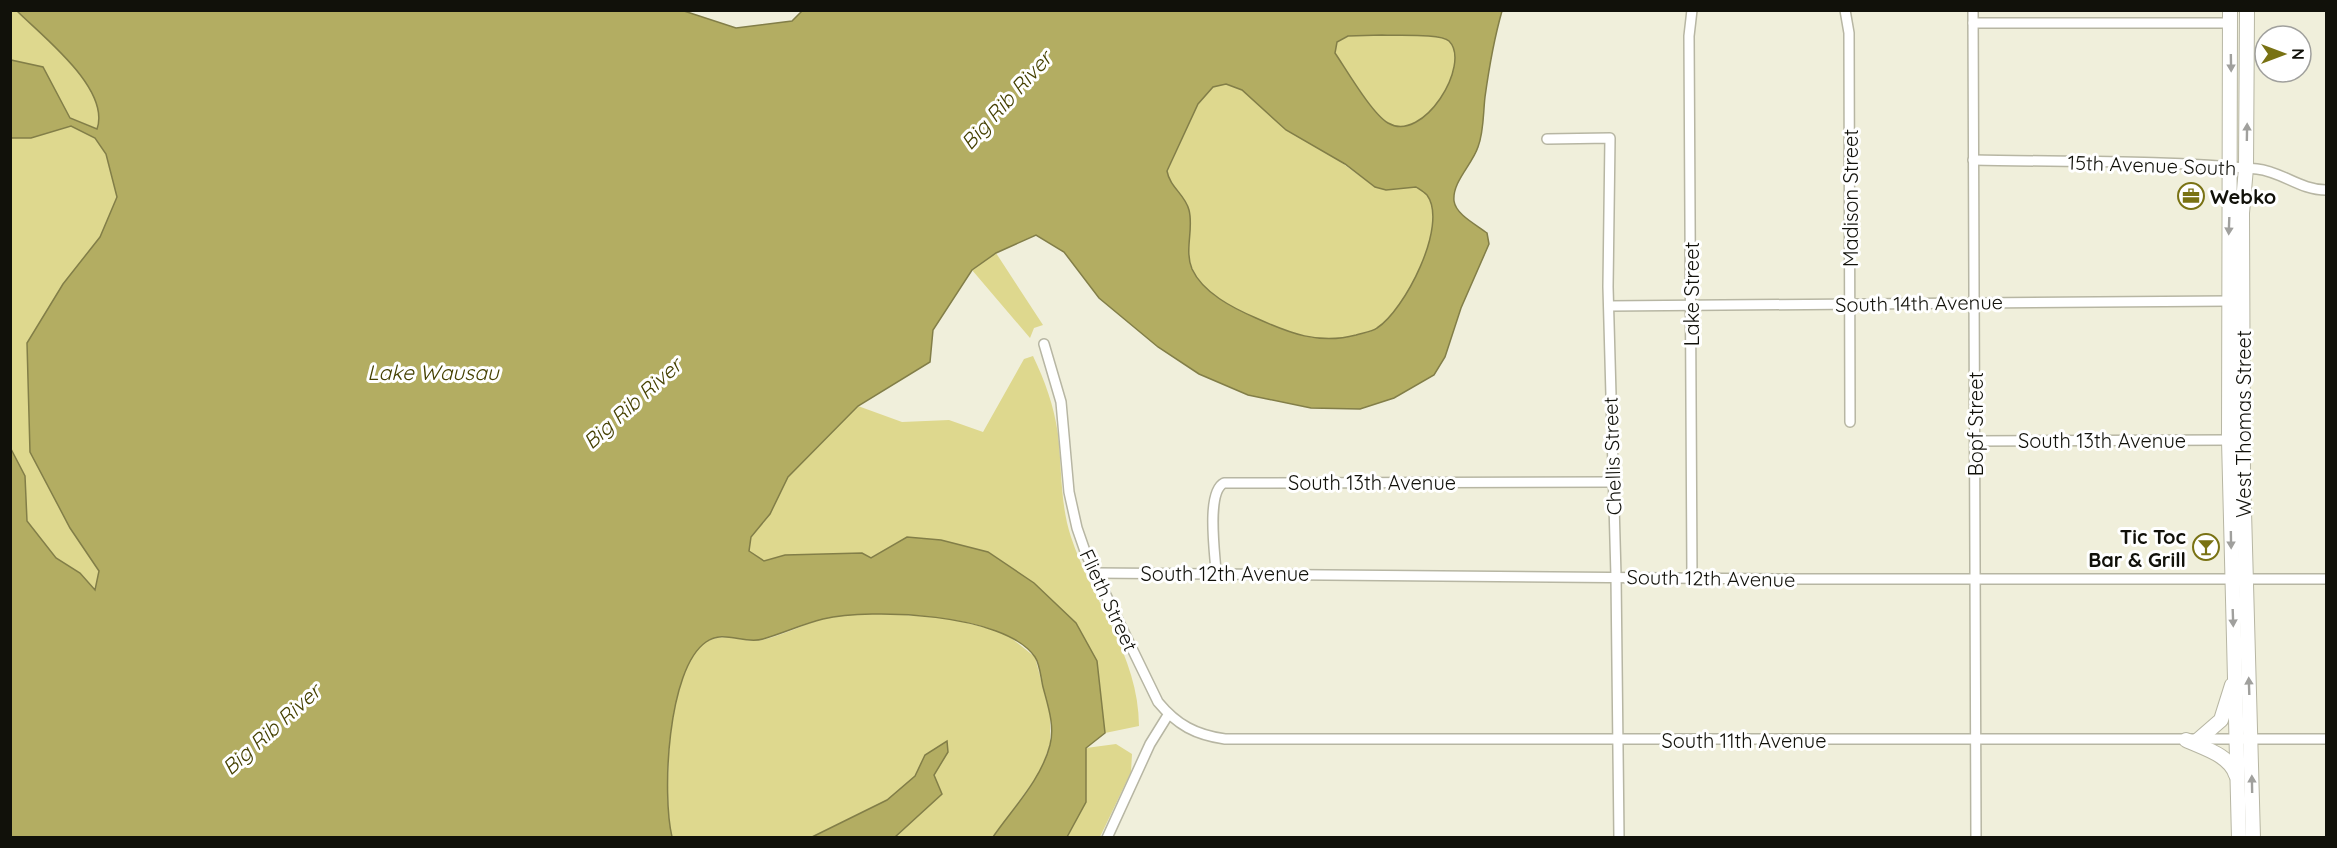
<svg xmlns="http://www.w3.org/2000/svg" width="2337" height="848" viewBox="0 0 2337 848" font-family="Quicksand,sans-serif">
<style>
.green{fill:#ded88e}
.water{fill:#b3ad62;stroke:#827e48;stroke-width:1.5;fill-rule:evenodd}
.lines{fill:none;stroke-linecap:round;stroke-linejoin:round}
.minor-casing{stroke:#b7b6a3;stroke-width:12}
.secondary-casing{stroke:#b7b6a3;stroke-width:16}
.minor{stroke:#fff;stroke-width:9}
.secondary{stroke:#fff;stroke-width:14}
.oneway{fill:#a0a09d}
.labels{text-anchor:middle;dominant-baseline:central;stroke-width:6;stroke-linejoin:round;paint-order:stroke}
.street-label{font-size:20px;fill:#11110a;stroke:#fff}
.poi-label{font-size:20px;font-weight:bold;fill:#11110a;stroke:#fff;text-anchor:start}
.water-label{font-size:21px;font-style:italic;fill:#454001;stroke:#fff}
</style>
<rect width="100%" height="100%" fill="#f0efdb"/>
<!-- green -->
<g class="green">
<path d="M 10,11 L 17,11 C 44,38 108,84 98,129 L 70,118 L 43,67 L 11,60 Z"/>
<path d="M 1382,35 C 1396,36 1441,33 1449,41 C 1472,64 1423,144 1388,123 C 1372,113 1346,69 1335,53 L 1337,42 L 1348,36 Z"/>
<path d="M 1226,84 L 1242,90 L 1375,187 L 1386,190 L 1416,187 C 1419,189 1424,192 1427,195 C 1449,225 1404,311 1377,328 C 1372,332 1362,333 1356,335 C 1319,345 1289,333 1256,318 C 1233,308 1203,293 1192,269 C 1184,250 1194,229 1189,210 C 1185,194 1170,188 1167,172 L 1198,104 L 1213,87 Z"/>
<polygon points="71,126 95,138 106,154 117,197 100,237 63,284 27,343 30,397 70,528 99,571 96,591 80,573 56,558 27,521 25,476 11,449 11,138 31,138"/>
<polygon points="996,253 1043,325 1034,328 1030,338 972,270"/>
<path d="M 1033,356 C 1045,381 1054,406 1058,434 C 1062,468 1060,504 1071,537 C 1091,599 1139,655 1139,726 L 1105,733 L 1097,661 L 1034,583 L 988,552 L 907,537 L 871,558 L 862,553 L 785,555 L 764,562 L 749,551 L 751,537 L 770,514 L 788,477 L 858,406 L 902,422 L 949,420 L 983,432 L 1024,359 Z"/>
<path d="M 864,613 L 945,617 L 1005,633 L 1035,657 L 1050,714 L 1050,744 L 1040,772 L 993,837 L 895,837 L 942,794 L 934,775 L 948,752 L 925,755 L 915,776 L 887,800 L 812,837 L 672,838 C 663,799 667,660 708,641 C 729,631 743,644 762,640 C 783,635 802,625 823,619 C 836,616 850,615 864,613 Z"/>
<polygon points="1116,744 1132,754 1131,772 1100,837 1067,838 1086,802 1086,748"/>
</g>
<!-- water -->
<g class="water">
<path d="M 681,10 L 736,28 L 792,21 L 803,10 L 1502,11 C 1494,39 1489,68 1485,97 C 1483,114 1484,131 1478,147 C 1472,165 1452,182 1454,201 C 1456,215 1477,225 1487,233 L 1489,244 L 1461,308 L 1445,357 L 1434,375 L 1394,398 L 1360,409 L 1311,408 L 1248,395 L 1199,374 L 1158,347 L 1099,298 L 1064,252 L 1036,235 L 996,253 L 972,270 L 933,330 L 930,362 L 858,406 L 788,477 L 770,514 L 751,537 L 749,551 L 764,561 L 785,555 L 862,553 L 871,558 L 907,537 L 941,540 L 988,552 L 1034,583 L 1076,623 L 1097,661 L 1105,733 L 1086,748 L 1086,802 L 1067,837 L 993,837 C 1013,808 1041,780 1050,745 C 1055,726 1048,706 1043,687 C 1041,679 1040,664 1035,657 C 1005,613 871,608 823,619 C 803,624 783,633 763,639 C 744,645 724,629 706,642 C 667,669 662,795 672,837 L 11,837 L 11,449 L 25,476 L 27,521 L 56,558 L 80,573 L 95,590 L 99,571 L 70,528 L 30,452 L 27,343 L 63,284 L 100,237 L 117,197 L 106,154 L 95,138 L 71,126 L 31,138 L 11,138 L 11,60 L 43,67 L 70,118 L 97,129 C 111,89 42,36 17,11 ZM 1382,35 C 1396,36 1441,33 1449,41 C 1472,64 1423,144 1388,123 C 1372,114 1346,69 1335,53 L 1337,42 L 1348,36 ZM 1226,84 L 1242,90 L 1286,130 L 1345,164 L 1375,187 L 1386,190 L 1416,187 C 1419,189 1424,192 1427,195 C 1449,225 1404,311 1377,328 C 1372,332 1362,333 1356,335 C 1319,345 1289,333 1256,318 C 1233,308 1203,293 1192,269 C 1184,250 1194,229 1189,210 C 1185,194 1170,188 1167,171 L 1198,104 L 1213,87 Z"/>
<polygon points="947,741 948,752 934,775 942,794 895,837 812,837 887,800 915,776 925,755"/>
</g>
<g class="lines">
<defs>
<g id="minor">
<polyline points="1845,10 1849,33 1850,422"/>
<polyline points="1973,10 1976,838"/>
<polyline points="1973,23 2230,23"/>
<polyline points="1547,139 1610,138 1608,287 1616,576 1619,838"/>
<path d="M 1973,160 C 2068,162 2163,160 2257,169 C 2283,172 2300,190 2326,190"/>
<polyline points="1609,306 2229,301"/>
<path d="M 1044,344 L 1061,402 L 1069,492 L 1077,528 L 1086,554 L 1158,702 C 1177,725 1196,735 1225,739 L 2326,739"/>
<polyline points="1975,441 2229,440"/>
<path d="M 1216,572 C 1215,553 1206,492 1224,483 L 1612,482"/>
<polyline points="1095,573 1786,579 2326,579"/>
<polyline points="1692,578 1689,36 1692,10"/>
<polyline points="1107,838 1150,744 1168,715"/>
</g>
<g id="secondary">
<polyline points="2230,10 2229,440 2239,838"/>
<polyline points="2247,10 2246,168 2242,213 2243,475 2253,838"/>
<path d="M 2186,740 C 2203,748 2230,755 2236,775"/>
<polyline points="2198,740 2221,720 2232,685"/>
</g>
</defs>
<!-- minor casing -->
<use href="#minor" class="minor-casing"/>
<!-- secondary casing -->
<use href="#secondary" class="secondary-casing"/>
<!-- minor -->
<use href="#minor" class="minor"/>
<!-- secondary -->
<use href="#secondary" class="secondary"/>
</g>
<!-- one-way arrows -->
<defs><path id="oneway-solid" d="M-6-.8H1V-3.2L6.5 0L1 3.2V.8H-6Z" transform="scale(1.5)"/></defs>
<g class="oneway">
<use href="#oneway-solid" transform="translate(2231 63) rotate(89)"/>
<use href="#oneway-solid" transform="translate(2247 132) rotate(-89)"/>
<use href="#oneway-solid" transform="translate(2229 226) rotate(92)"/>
<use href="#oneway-solid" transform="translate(2231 540) rotate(89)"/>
<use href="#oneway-solid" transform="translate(2233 618) rotate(88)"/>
<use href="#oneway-solid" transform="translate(2249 686) rotate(-92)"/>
<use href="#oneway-solid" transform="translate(2252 784) rotate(-91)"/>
</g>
<!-- icons -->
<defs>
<symbol id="office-ring" viewBox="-11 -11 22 22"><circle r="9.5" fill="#fff" stroke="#797213" stroke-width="1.5"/><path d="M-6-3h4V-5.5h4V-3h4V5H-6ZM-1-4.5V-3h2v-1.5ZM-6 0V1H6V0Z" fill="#797213"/></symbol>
<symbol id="bar-ring" viewBox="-11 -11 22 22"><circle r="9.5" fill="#fff" stroke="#797213" stroke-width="1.5"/><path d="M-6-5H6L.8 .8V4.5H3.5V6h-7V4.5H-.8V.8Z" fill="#797213"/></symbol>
</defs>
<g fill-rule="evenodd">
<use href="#office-ring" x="2176" y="181" width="30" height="30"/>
<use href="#bar-ring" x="2191" y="532" width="30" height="30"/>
</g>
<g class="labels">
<!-- street labels -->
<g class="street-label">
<text transform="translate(2152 165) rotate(2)">15th Avenue South</text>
<text transform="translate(1850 198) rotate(-90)">Madison Street</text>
<text transform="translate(1691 294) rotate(-90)">Lake Street</text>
<text transform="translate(1919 303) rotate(-1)">South 14th Avenue</text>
<text transform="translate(1975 424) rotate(-90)">Bopf Street</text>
<text transform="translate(2243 424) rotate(-90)">West Thomas Street</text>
<text x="2102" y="440">South 13th Avenue</text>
<text transform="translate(1612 456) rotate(-92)">Chellis Street</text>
<text x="1372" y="482">South 13th Avenue</text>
<text x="1225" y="573">South 12th Avenue</text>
<text transform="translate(1711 578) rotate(1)">South 12th Avenue</text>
<text transform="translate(1109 600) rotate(65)">Flieth Street</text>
<text x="1744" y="740">South 11th Avenue</text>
</g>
<!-- poi labels -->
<g class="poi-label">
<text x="2210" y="196">Webko</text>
<text x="2186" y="536" text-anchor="end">Tic Toc<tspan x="2186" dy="23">Bar &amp; Grill</tspan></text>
</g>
<!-- water labels -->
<g class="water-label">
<text transform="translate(1006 100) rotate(-48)">Big Rib River</text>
<text x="433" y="372">Lake Wausau</text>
<text transform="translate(632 403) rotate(-42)">Big Rib River</text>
<text transform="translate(271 729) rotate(-42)">Big Rib River</text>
</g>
</g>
<!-- border -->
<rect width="2337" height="848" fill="none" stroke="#11110a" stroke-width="24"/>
<!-- north arrow -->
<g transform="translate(2283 54) rotate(90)"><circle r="28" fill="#ffffff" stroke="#a0a09d" stroke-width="1.5"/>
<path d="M0-4.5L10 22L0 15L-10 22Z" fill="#797213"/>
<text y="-9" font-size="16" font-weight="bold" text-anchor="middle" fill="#11110a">N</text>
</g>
</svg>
